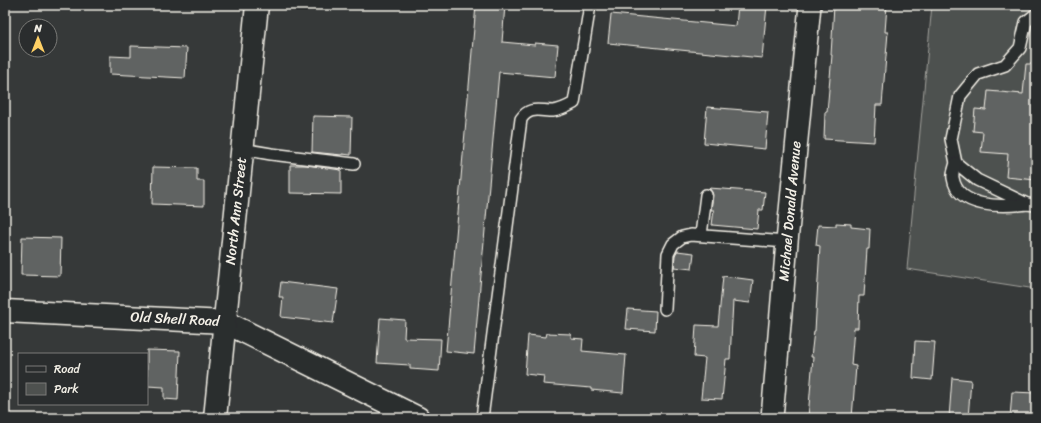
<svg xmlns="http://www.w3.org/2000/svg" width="1041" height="423" viewBox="0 0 1041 423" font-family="Sriracha,sans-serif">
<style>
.green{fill:#4e514f;stroke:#a1a19c}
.building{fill:#616362;stroke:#f4f1e8}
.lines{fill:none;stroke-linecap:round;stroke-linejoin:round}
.lane-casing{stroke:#f4f1e8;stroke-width:14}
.street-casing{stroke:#f4f1e8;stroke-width:24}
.secondary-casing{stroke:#f4f1e8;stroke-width:25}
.lane{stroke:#2a2d2e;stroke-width:11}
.street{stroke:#2a2d2e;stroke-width:21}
.secondary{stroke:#2a2d2e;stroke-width:22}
.labels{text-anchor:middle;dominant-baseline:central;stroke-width:4;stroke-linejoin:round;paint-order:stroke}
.street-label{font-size:14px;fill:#f4f1e8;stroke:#2a2d2e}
</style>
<rect width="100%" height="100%" fill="#363939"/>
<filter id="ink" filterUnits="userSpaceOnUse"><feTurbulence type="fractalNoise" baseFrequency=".025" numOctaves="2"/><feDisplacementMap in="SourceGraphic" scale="8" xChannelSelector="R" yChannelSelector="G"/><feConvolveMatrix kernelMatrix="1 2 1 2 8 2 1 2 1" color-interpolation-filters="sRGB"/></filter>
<g filter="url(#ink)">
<!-- green -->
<polygon class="green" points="932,5 1036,5 1036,289 907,269"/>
<!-- building -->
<g class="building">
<polygon points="476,5 505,5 502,42 535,45 535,43 558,45 555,77 499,72 474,354 446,351"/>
<polygon points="738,5 767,5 762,58 608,43 611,14 736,26"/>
<polygon points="834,5 887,5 885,32 888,32 882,105 876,105 874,142 824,139 825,112 827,112 832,55 831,55"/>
<polygon points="131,46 187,48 185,78 110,74 110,56 131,57"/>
<polygon points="1026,64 1036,64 1036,180 1006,177 1008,154 981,152 983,132 973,131 975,109 986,110 988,91 1023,94"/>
<polygon points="707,107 768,112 765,149 704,143"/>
<polygon points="313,116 352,117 351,155 342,154 342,155 312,152"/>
<polygon points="290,165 306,165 341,170 341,194 290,193"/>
<polygon points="153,167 197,168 197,181 204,181 204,206 152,204"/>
<polygon points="709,188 765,192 763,210 759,210 757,229 712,225 714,210 711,210 713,195 712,192"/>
<polygon points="836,223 851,224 851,227 870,229 869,249 867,249 864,296 859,296 858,328 854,328 851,365 856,366 852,418 808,418 813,357 811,357 814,331 815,331 820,246 816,245 818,225 836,226"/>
<polygon points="22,237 61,238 60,276 21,275"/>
<polygon points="677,251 694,253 692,269 674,267 675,255"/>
<polygon points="723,276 753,280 750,303 733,301 730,359 726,359 722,399 701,398 705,358 694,357 696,325 718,326"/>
<polygon points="281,282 338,289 333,323 281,317 283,297 279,297"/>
<polygon points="628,309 656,311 655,331 626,329"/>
<polygon points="380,318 405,320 404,338 441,339 439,371 410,369 410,365 377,363"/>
<polygon points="547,333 571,334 571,338 583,339 582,351 626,355 623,393 591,390 591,388 543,384 544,376 525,374 528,335 546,337"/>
<polygon points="915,341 935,342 932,380 913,378"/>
<polygon points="147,350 180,351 178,400 164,399 164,387 147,386"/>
<polygon points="952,378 971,380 968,418 949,418"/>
<polygon points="1012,392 1036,393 1036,418 1010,418"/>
</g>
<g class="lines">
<defs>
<g id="lane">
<polyline points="1036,14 1026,22 1020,48 1005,65 978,74 960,96 951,139 956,163 977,180 1027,204 1036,205"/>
<polyline points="242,149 271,154 354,164"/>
<path d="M 956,163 C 955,167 952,173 953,178 C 958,209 1003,207 1027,204"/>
<polyline points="701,235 706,195"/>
<polyline points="665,309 668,254 673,244 682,237 691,235 787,242"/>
<path d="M 482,418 L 521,119 C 530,106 539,111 553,111 C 561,110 567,107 574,103 L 590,5"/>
</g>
<polyline id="street" points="772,418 787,242 810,5"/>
<g id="secondary">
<polyline points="5,311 225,322 418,418"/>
<polyline points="215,418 257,5"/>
</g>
</defs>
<!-- lane casing -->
<use href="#lane" class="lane-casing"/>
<!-- street casing -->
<use href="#street" class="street-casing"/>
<!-- secondary casing -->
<use href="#secondary" class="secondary-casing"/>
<!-- lane -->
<use href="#lane" class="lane"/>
<!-- street -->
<use href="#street" class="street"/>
<!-- secondary -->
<use href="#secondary" class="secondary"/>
</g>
</g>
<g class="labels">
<!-- street labels -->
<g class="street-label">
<text transform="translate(236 211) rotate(-84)">North Ann Street</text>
<text transform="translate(790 211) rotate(-85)">Michael Donald Avenue</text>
<text transform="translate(175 319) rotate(3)">Old Shell Road</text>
</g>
</g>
<!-- margin -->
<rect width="1041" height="423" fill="none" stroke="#2a2d2e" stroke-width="20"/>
<rect x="10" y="10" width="1021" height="403" fill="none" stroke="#f4f1e8" stroke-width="1.5" filter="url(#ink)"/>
<!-- legend -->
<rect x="18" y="353" width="130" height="52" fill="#2a2d2e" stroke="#7b7b78"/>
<rect x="26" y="366" width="20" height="6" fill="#2a2d2e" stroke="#7b7b78"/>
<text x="54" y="373" font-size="12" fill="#f4f1e8">Road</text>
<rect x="26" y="383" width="20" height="12" fill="#4e514f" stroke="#7b7b78"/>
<text x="54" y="393" font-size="12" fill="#f4f1e8">Park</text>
<!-- north arrow -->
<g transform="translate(38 38)"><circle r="19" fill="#2a2d2e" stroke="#7b7b78"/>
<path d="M0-3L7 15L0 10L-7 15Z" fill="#ffd166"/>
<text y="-6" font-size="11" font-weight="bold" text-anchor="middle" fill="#f4f1e8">N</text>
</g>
</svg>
